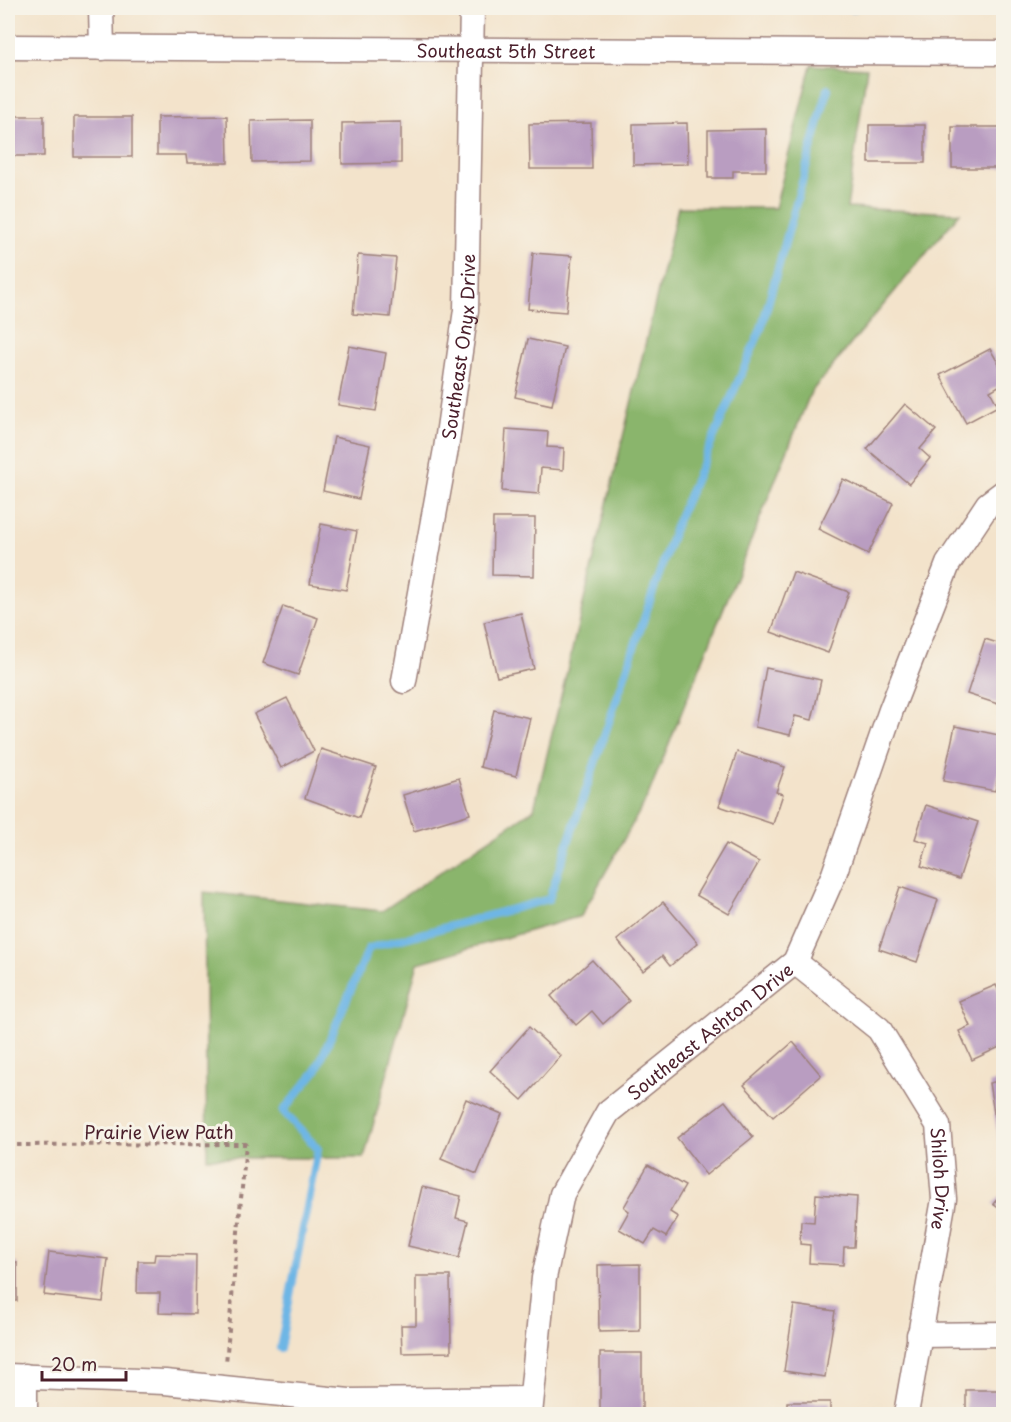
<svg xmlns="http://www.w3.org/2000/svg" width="1011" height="1422" viewBox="0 0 1011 1422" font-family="'Playpen Sans',sans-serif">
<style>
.forest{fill:#8ab56c;stroke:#6a6a4c;stroke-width:1.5}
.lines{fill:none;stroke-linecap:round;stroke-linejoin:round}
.stream{stroke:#6eb6e5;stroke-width:8}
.building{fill:#b99dc1}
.minor-casing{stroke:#9e817b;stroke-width:27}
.path{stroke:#9e817b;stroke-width:4;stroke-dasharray:4.5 4.5;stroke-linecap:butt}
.minor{stroke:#fff;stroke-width:24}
.labels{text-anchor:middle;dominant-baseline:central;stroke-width:6;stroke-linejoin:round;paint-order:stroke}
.street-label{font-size:18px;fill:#4a1f2b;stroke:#f7f3e8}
</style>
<rect width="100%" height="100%" fill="#f7f3e8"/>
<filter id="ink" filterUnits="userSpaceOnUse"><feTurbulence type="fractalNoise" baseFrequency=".0167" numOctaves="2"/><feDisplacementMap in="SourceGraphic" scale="12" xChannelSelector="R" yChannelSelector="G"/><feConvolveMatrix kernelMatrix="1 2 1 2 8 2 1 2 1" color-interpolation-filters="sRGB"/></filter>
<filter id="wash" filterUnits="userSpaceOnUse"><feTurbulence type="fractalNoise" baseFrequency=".008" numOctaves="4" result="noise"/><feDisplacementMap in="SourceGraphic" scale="24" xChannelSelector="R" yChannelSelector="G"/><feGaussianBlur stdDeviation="1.35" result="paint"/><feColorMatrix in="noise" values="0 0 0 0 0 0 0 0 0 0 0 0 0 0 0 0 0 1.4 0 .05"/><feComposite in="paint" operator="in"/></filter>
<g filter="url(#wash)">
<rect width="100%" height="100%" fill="#f3e3cb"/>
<!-- forest -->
<polygon class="forest" points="811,65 867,68 847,208 960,213 811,392 647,798 581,916 418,963 364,1158 207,1158 204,892 382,911 534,809 678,207 775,208"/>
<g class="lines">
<!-- stream -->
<g class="stream">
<polyline points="853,9 854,8"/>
<polyline points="280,1348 318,1149 283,1111 316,1071 369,948 549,899 676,524 761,329 828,89"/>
</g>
</g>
<g id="blocks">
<!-- building -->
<g class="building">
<rect x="8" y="116" width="36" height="40"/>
<polygon points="227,116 228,163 187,163 186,155 157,155 157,117"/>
<rect x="74" y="117" width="58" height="40"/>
<polygon points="310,120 310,161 252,162 251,121"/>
<polygon points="401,122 401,163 342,164 342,123"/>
<polygon points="591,123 592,169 530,169 529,124"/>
<polygon points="687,123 688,164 633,165 633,124"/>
<rect x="869" y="125" width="56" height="38"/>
<rect x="952" y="127" width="52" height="41"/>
<polygon points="766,129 766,171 733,171 733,178 708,178 708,130"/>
<polygon points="533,253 572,256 566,312 528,309"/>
<polygon points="358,255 396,258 390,317 353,314"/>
<polygon points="528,339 565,347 552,405 515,397"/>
<polygon points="349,346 386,353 376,411 338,405"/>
<polygon points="990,349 1004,373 1004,383 990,391 998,406 966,423 940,375"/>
<polygon points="905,404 936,430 920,449 930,458 909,484 867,449"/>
<polygon points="506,429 548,432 547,447 564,448 563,470 541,468 539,494 502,491"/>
<polygon points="334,437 370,445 359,499 323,491"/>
<polygon points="843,479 893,503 868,554 818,529"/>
<polygon points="493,518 535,518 534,576 492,575"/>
<polygon points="321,524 357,531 346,590 310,584"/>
<polygon points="793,572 849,592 828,653 771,632"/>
<polygon points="283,606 318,618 298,675 263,663"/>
<polygon points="521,613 534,669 497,677 484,622"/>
<polygon points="985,639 1004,645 1004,706 967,694"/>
<polygon points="766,668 821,680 812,720 795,716 790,735 755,727"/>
<polygon points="287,698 314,751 281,768 254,714"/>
<polygon points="494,710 530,718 516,776 480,767"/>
<polygon points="955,726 1004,736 1004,754 995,791 943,781"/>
<polygon points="321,749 376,767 359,818 305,798"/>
<polygon points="737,752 785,767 776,792 783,794 773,824 719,806"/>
<polygon points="459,778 470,814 414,831 403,795"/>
<polygon points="926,805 978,822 959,879 921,866 928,843 915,839"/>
<polygon points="726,844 759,862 729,914 696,895"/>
<polygon points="900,887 938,900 917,962 879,949"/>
<polygon points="663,902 698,943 670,966 662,956 643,971 617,940"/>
<polygon points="592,960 629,1001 603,1024 592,1011 576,1025 551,996"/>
<polygon points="996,985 1004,1003 1004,1045 972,1060 959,1031 970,1026 959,1001"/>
<polygon points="529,1027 561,1056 522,1100 490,1071"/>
<polygon points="793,1042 821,1075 773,1117 744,1085"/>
<polygon points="1004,1080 1004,1142 999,1143 989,1083"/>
<polygon points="466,1099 502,1114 477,1174 441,1159"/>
<polygon points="725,1101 753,1137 706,1175 677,1138"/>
<polygon points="648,1165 685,1186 670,1212 678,1217 666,1237 654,1230 645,1244 619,1229 629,1211 624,1207"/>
<polygon points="422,1187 461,1196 456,1218 468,1221 459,1258 408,1246"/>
<polygon points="1004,1191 1004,1212 993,1204"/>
<polygon points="816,1194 857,1197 854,1247 844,1247 843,1265 809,1263 810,1245 800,1244 801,1221 814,1222"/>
<polygon points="49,1252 108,1259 103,1302 44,1295"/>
<polygon points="155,1254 196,1255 195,1314 159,1313 160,1293 137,1293 138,1261 154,1261"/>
<rect x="8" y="1262" width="9" height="39"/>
<polygon points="640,1264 640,1331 599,1332 598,1265"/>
<polygon points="416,1276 450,1276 451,1352 402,1353 401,1325 416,1325"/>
<polygon points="794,1305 835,1311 825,1377 784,1371"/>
<rect x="600" y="1353" width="42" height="61"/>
<rect x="966" y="1390" width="38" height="24"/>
<rect x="787" y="1402" width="43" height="12"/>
</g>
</g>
</g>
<g filter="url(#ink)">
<use href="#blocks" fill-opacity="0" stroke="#9e817b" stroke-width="1.5"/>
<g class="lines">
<defs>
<g id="minor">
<polyline points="101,8 102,48"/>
<path id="s1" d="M 8,47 L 1004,53"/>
<path id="s2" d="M 404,681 L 446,449 L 466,310 L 472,8"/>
<path id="s3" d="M 795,962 L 879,1029 L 938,1125 L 944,1199 L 906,1414"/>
<polyline points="919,1335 1004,1334"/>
<polyline points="8,1376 165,1382 349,1401 531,1399"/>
<polyline points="25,1376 25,1414"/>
<path id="s4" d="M 530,1414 L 544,1278 L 562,1194 L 608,1112 L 795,962 L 834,874 L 891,710 L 948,564 L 988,504 L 1004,492"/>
</g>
</defs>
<!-- minor casing -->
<use href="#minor" class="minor-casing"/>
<!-- path -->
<polyline class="path" points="8,1145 246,1144 226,1363"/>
<!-- minor -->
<use href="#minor" class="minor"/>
</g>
</g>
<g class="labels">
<!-- street labels -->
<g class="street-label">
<text stroke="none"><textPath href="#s1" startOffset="498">Southeast 5th Street</textPath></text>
<text stroke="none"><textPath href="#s2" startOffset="339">Southeast Onyx Drive</textPath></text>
<text stroke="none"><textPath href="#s4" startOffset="447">Southeast Ashton Drive</textPath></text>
<text x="159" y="1131">Prairie View Path</text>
<text stroke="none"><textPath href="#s3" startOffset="274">Shiloh Drive</textPath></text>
</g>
</g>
<!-- margin -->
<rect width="1011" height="1422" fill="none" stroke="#f7f3e8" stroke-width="30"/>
<!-- scale -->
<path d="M42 1371v9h84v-9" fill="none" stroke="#4a1f2b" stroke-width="3"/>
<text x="51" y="1371" font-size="18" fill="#4a1f2b" stroke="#f7f3e8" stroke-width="4.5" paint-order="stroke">20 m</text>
</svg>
